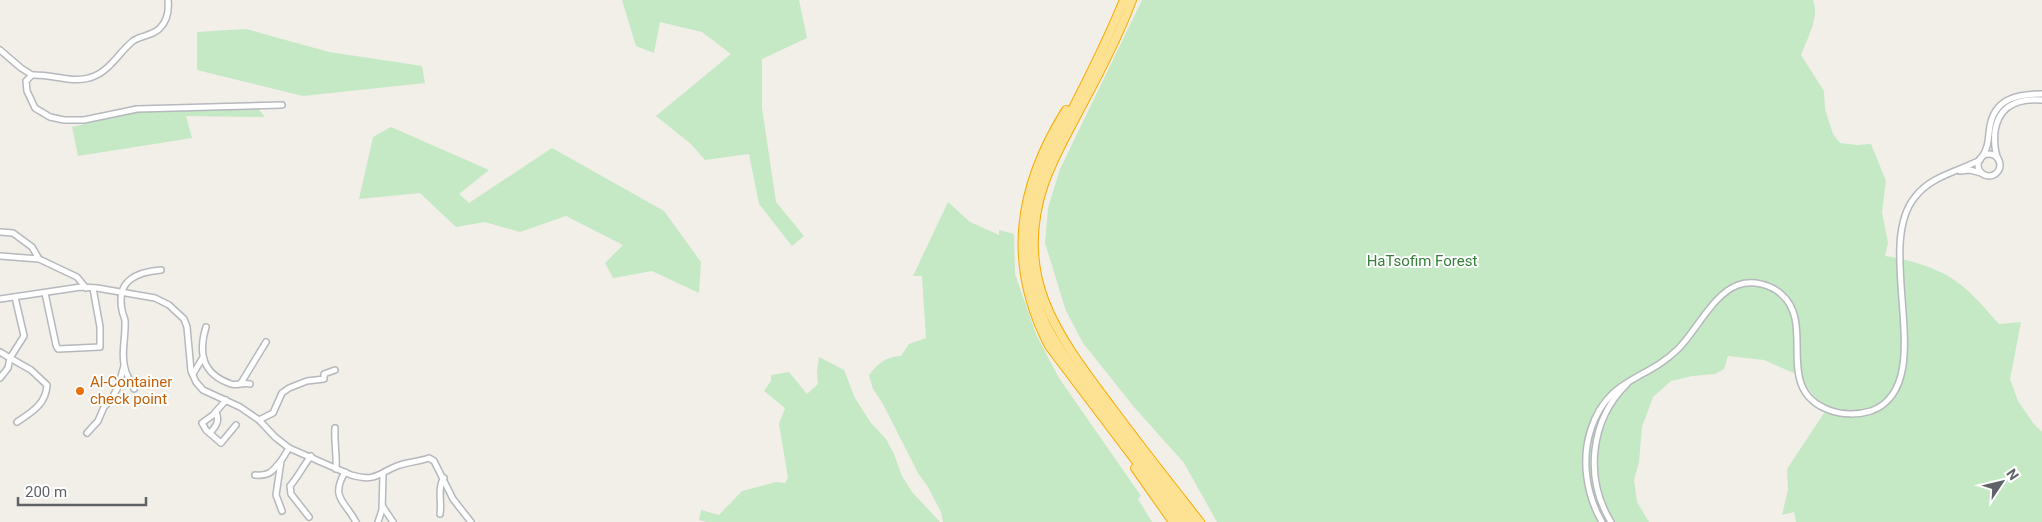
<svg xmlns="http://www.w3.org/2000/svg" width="2042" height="522" viewBox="0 0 2042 522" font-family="Roboto,sans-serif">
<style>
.green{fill:#c5e8c5}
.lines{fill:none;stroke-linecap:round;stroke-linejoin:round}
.minor-casing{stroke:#b5b8bc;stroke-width:8}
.highway-casing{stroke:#f9ab00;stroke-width:10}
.minor{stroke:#fff;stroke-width:5}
.highway{stroke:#fde293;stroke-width:8}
.food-dot{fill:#e8710a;stroke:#fff;stroke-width:2}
.labels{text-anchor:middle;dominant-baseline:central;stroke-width:4;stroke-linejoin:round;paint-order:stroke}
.park-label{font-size:15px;fill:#348238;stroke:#fff}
.food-label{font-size:15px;fill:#c56008;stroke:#fff;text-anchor:start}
</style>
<rect width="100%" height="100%" fill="#f1efe8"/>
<!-- green -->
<g class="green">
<polygon points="622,0 799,0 807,38 762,59 762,108 776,202 804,236 792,246 759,204 749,154 705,160 691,144 656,116 731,54 702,32 660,22 654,53 636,46"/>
<path d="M 1142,0 L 1813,0 C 1820,17 1807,39 1801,55 L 1824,91 L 1825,109 L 1833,134 L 1840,143 L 1857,145 L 1871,144 L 1886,181 L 1882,212 L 1888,243 L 1885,256 C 1911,260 1940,268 1961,285 C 1975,296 1987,311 1999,324 L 2021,322 L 2010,379 L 2018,401 L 2033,423 L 2042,432 L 2042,522 L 1796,522 L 1794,512 L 1782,515 L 1788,490 L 1787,469 L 1826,410 L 1796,374 L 1764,360 L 1728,356 L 1724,369 L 1715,374 L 1692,376 L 1671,381 L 1653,397 L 1642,427 L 1639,462 L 1634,480 L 1637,502 L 1649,522 L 1217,522 L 1184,463 L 1134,407 L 1083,343 L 1066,311 L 1045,243 L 1048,208 L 1060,169 Z"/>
<polygon points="246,29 329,52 422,66 425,83 303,96 197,70 197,32"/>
<polygon points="255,105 265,117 186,116 192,138 78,156 72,127 158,107"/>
<polygon points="391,127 489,170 459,194 469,203 552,148 664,211 701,262 699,293 652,271 613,278 605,263 623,245 566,216 520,232 485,222 456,227 420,193 359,199 373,137"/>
<path d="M 948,202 L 970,222 L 999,235 L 999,230 L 1014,234 L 1015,274 L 1036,334 L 1059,378 L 1141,496 L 1138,499 L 1152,522 L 943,522 L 941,512 L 928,487 L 918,473 L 883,404 L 873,389 L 869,375 C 879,363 885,357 901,356 L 909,344 L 926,338 L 922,276 L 913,276 Z"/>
<polygon points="819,357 844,370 855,398 871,423 886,439 894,454 902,476 912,492 940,522 707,522 699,520 701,510 719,515 742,491 776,482 785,483 788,478 779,424 785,408 764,391 771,381 771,375 789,372 807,394 818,384 817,372"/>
</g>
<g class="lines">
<defs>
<g id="minor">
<path d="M 168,0 C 169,10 167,21 160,28 C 153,36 141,35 133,41 C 118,53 109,73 89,78 C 71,83 51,74 32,75 L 26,81 L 27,91 L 35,108 L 50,117 L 64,120 L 84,120 L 137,109 L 282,105"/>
<polyline points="0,50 21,68 32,75"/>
<circle cx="1989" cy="165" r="11"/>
<path d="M 1982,157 C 1989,147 1988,138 1990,126 C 1995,98 2018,94 2042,94"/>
<path d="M 1998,159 C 1994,149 1994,141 1995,131 C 1999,105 2019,98 2042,100"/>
<polyline points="1960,171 1970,170 1981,173"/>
<polyline points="0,232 13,233 32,247 39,259 77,277 86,288"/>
<polyline points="0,256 39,259"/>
<polyline points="45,293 56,345 58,349 100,347 100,327 93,288"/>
<path d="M 0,299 L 81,287 L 97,288 L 155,298 L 169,305 L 184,319 L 187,327 L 191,371 L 196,382 L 203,390 L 240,407 L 259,420 L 275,437 L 289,448 L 351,475 C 376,482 377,474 397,466 C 407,462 418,462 429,458 L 434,461 L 453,499 L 471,522"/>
<path d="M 206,327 C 198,353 202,374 231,384 C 237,386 243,382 250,384"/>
<polyline points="0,352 10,358 24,336 15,297"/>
<polyline points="193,374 202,359"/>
<path d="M 0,378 L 8,368 L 10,358 L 31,370 L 47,385 C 46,404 32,412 17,422"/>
<polyline points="241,383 266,342"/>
<path d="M 134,389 C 132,383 128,378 126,372 C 120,356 126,337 125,321 C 125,317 122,314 122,310 C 116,280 137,272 161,270"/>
<polyline points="226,400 213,415 202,423 206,430 221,443 236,425"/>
<polyline points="259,420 273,413 282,393 289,388 307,381 324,379 324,374 335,370"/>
<path d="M 335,428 C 334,442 337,455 336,469"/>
<polyline points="87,433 98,421 104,407 111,400 118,387 124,366"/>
<path d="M 210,433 C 216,426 220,422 216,412"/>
<path d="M 345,472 C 330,498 345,501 356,522"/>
<path d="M 255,475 C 269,476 272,472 280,462"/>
<polyline points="383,507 393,522"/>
<polyline points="282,511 276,495 281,461 289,448"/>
<path d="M 440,514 C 442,503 437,487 444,478"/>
<path d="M 309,517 L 291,494 L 290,486 C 298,477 303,466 311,456"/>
<polyline points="378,522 382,510 383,475"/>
<path d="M 1602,522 C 1586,494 1581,459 1591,429 C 1608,377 1646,381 1678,349 C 1697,330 1713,294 1738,285 C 1752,280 1770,284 1781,294 C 1817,324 1772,389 1829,410 C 1842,415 1858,415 1871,411 C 1941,385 1872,249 1915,197 C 1931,176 1957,172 1980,160"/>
<path d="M 1611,522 C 1584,478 1590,420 1627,384"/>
</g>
<g id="highway">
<path d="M 1124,0 C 1109,36 1092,71 1074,106 C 1061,130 1047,155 1039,181 C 1022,231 1025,288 1051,334 C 1066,361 1085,384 1103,408 C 1132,447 1161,484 1191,522"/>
<path d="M 1132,0 C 1118,38 1099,74 1080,109 C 1067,134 1053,158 1044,184 C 1012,279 1059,337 1112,408 C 1141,447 1170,484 1200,522"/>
<path d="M 1066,110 C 1018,187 1006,263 1049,346 L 1182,522"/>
<polyline points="1135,468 1173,522"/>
</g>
</defs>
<!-- minor casing -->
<use href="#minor" class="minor-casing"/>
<!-- highway casing -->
<use href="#highway" class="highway-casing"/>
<!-- minor -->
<use href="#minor" class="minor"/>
<!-- highway -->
<use href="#highway" class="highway"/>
</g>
<!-- markers -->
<circle class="food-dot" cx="80" cy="391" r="5"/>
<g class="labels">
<!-- park labels -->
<g class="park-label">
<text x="1422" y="261">HaTsofim Forest</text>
</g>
<!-- food labels -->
<g class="food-label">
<text x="90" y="382">Al-Container<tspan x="90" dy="17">check point</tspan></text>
</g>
</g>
<!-- north arrow -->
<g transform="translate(2002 482) rotate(55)" stroke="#ffffff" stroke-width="4" paint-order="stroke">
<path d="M0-4L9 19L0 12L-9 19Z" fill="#5f6368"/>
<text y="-8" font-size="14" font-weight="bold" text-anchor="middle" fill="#5f6368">N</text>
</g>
<!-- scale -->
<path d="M18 497v8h128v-8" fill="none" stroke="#5f6368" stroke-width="2.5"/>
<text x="25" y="497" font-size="15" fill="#5f6368" stroke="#ffffff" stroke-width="4" paint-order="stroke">200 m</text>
</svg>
